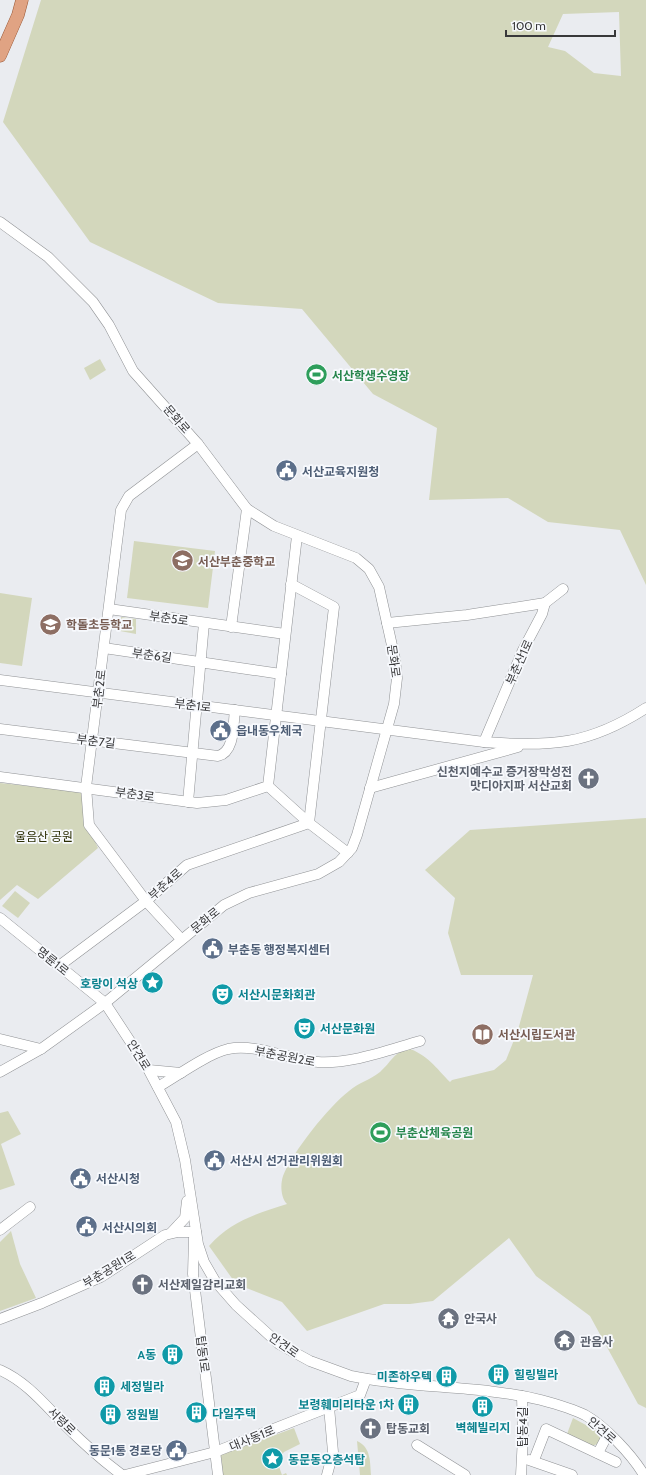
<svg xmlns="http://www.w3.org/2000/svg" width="646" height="1475" viewBox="0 0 646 1475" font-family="Cabin,'Noto Sans KR',sans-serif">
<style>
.green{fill:#d3d7bc;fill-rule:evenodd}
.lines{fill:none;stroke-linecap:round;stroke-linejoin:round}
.minor-casing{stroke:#909295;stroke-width:11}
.major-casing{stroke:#985634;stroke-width:13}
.minor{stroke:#fff;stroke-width:10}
.major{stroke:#e0a383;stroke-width:12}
.labels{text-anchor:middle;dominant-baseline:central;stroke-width:3.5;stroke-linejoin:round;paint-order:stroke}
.leisure-label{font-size:12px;font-weight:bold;fill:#27864d;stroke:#f7f9fd;text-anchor:start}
.street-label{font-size:12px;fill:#38383a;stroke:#f7f9fd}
.service-label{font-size:12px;font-weight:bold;fill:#4e5e75;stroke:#f7f9fd;text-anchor:start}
.education-label{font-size:12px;font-weight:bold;fill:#785e54;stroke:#f7f9fd;text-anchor:start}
.worship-label{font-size:12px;font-weight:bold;fill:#5b616d;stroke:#f7f9fd;text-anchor:start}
.park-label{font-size:12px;fill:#2c2f04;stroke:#f7f9fd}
.culture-label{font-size:12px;font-weight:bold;fill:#0d838f;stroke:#f7f9fd;text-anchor:start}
</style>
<rect width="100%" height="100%" fill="#eaecf0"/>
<!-- green -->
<g class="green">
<path d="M 41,0 L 646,0 L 646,585 L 620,530 L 548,522 L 508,498 L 429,500 L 437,428 L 373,394 L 302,309 L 218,303 L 90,242 L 3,122 ZM 619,12 L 621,76 L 594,73 L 565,51 L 548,47 L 563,14 Z"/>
<polygon points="100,359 106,370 90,380 84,368"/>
<polygon points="134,541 215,551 208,608 127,598"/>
<polygon points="0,593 32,598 22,666 0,663"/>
<polygon points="121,617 136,619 136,634 120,631"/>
<polygon points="0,783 85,792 86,822 98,848 38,899 17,885 0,900"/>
<path d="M 646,818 L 646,1408 L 638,1404 L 590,1316 L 536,1276 L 509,1238 L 433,1301 L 410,1304 L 384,1304 L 307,1331 L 282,1302 L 236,1284 L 209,1246 C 231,1221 256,1214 287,1204 C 281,1198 280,1185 283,1176 C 292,1153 329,1106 349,1091 C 358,1083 370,1080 380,1072 C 391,1062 393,1054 407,1048 C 427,1054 436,1068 450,1082 L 452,1080 L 494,1070 L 506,1060 L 518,1030 L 533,975 L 461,975 L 448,933 L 455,898 L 425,870 L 470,830 Z"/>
<polygon points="15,891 30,903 18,918 2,906"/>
<polygon points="8,1111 21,1134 1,1144 15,1185 0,1190 0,1113"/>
<polygon points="11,1231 20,1264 36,1298 0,1311 0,1242"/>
<polygon points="573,1418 595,1430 601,1435 600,1443 592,1446 567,1434"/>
<polygon points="294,1428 300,1444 284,1452 277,1461 282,1475 286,1473 287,1475 222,1475 221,1455"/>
<path d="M 357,1441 C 371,1447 370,1462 371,1475 L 360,1475 Z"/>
</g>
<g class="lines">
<defs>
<g id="minor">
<polyline points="0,222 48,257 93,302 109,325 133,371 198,444 247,509 274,526 356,558 369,569 379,587 395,659 397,678 394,704 357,835 352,848 339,862 318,874 249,893 224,905 105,1003 41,1049 0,1072"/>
<polyline points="109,609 285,634"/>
<polyline points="387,623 467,615 545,603"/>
<polyline points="231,627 247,509"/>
<polyline points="104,648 281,674"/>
<path d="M 0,680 L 484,742 C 551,747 589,745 646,708"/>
<path d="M 0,729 L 218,756 C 235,752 233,724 235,710"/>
<polyline points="484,742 523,650 542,614 545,603 563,589"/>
<polyline points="0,777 197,803 226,800 268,786 297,536"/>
<polyline points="268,786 309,823 348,853"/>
<polyline points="370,788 518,747"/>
<polyline points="188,802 204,623"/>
<path d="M 0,918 L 105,1003 L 147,1067 L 176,1122 L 185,1160 L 198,1244 L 204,1262 L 215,1281 L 236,1305 L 279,1344 L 310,1361 L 351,1376 C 414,1389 479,1385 541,1400 C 556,1404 571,1408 585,1415 C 605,1426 632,1455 644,1475"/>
<polyline points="181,939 146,901 89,825 86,787 121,510 129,496 198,444"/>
<polyline points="59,966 146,901 187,865 309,823 334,607 291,584"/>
<polyline points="0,1039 41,1049"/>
<polyline points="149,1070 181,1073"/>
<path d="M 158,1087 C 177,1076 207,1054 228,1049 C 256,1043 290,1060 318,1062 C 352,1064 388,1050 420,1041"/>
<polyline points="0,1230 30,1207"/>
<polyline points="171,1233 185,1218 187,1201"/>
<polyline points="194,1238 193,1274 218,1475"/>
<polyline points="0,1319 42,1303 101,1277 165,1235 178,1232 196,1232"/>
<path d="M 0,1370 C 27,1382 45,1405 66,1426 C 83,1443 102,1460 122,1475"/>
<polyline points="417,1445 465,1475"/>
<polyline points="598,1453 608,1434"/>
<polyline points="529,1460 572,1475"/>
<polyline points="534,1460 546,1429 616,1462"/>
<polyline points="125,1475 215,1452 360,1395 366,1379"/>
<polyline points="327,1475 333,1452 329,1407"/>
<polyline points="521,1475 523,1437 522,1396"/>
</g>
<polyline id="major" points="0,56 18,15 22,0"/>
</defs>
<!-- minor casing -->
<use href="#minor" class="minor-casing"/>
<!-- major casing -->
<use href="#major" class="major-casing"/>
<!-- minor -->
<use href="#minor" class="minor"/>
<!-- major -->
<use href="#major" class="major"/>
</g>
<!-- icons -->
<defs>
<symbol id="stadium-disc" viewBox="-11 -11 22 22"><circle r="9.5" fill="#2e9e5b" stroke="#f7f9fd"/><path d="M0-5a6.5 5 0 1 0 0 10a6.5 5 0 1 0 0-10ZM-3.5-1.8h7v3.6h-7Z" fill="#fff"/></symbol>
<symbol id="civic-disc" viewBox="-11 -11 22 22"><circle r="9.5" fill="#5c6f8a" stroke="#f7f9fd"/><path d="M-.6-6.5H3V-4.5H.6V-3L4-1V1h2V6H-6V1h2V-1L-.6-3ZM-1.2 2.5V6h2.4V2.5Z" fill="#fff"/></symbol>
<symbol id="school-disc" viewBox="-11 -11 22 22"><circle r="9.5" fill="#8d6e63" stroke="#f7f9fd"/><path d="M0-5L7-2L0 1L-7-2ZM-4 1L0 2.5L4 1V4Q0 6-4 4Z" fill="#fff"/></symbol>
<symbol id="church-disc" viewBox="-11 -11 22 22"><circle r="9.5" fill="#6b7280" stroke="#f7f9fd"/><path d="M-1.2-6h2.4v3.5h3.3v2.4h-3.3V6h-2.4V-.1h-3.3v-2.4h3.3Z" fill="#fff"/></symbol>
<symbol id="sight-disc" viewBox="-11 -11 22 22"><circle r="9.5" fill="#0f9aa8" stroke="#f7f9fd"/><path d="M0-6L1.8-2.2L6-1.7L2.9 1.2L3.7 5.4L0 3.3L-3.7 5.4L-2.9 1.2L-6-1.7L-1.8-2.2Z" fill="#fff"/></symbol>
<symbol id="theatre-disc" viewBox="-11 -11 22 22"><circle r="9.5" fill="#0f9aa8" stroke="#f7f9fd"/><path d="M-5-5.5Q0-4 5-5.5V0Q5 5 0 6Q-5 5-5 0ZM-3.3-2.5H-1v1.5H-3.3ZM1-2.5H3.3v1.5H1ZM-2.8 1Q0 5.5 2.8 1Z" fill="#fff"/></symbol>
<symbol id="library-disc" viewBox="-11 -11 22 22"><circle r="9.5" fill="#8d6e63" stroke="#f7f9fd"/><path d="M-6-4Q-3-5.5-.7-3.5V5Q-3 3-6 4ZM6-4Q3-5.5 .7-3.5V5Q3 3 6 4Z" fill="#fff"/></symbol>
<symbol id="temple-disc" viewBox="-11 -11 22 22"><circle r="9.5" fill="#6b7280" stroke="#f7f9fd"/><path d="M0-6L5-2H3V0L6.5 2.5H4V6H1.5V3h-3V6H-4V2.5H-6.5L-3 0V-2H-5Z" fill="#fff"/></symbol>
<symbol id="building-disc" viewBox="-11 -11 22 22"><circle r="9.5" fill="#0f9aa8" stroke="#f7f9fd"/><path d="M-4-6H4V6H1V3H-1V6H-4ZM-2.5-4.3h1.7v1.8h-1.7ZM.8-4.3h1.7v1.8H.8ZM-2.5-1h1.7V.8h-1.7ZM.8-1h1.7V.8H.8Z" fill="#fff"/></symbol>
</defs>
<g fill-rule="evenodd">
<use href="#stadium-disc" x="304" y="362" width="25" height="25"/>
<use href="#civic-disc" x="274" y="458" width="25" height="25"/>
<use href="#school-disc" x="170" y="548" width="25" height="25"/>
<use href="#school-disc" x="38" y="612" width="25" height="25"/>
<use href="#civic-disc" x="208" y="718" width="25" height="25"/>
<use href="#church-disc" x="576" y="766" width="25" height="25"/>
<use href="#civic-disc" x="200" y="936" width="25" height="25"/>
<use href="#sight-disc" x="140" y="970" width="25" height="25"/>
<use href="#theatre-disc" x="210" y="982" width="25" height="25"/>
<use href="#theatre-disc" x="292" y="1016" width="25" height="25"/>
<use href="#library-disc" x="470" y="1022" width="25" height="25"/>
<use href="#stadium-disc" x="368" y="1120" width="25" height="25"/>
<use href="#civic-disc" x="202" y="1148" width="25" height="25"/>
<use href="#civic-disc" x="68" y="1166" width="25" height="25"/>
<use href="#civic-disc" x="74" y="1214" width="25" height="25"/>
<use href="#church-disc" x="130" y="1272" width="25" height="25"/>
<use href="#temple-disc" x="436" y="1306" width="25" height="25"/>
<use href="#temple-disc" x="552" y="1328" width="25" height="25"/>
<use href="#building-disc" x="160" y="1342" width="25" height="25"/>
<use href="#building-disc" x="486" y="1362" width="25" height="25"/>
<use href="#building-disc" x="434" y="1364" width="25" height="25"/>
<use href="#building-disc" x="92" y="1374" width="25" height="25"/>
<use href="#building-disc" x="396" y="1392" width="25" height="25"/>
<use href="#building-disc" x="470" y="1394" width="25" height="25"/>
<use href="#building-disc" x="184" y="1400" width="25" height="25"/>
<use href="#building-disc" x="98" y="1402" width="25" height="25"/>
<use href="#church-disc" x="358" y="1416" width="25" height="25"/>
<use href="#civic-disc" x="164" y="1438" width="25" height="25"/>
<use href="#sight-disc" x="260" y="1446" width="25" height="25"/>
</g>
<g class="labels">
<!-- leisure labels -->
<g class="leisure-label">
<text x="332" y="375">서산학생수영장</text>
<text x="396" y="1132">부춘산체육공원</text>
</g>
<!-- street labels -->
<g class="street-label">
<text transform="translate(177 419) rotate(49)">문화로</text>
<text transform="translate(169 618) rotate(8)">부춘5로</text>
<text transform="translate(152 655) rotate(8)">부춘6길</text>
<text transform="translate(394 661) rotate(82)">문화로</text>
<text transform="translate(519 662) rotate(-66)">부춘산1로</text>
<text transform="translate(99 689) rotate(-83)">부춘2로</text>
<text transform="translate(193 705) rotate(7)">부춘1로</text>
<text transform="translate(96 741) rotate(7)">부춘7길</text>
<text transform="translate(135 794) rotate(8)">부춘3로</text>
<text transform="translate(165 884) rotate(-42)">부춘4로</text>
<text transform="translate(205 920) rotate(-39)">문화로</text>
<text transform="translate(53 961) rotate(39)">명륜1로</text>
<text transform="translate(139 1055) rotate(58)">안견로</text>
<text transform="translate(285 1056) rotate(11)">부춘공원2로</text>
<text transform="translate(109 1269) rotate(-31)">부춘공원1로</text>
<text transform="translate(284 1345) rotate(35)">안견로</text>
<text transform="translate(203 1354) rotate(83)">탑동1로</text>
<text transform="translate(62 1421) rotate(45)">서령로</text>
<text transform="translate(522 1427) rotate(-90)">탑동4길</text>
<text transform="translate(602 1430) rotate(41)">안견로</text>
<text transform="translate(252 1438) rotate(-22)">대사동1로</text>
</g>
<!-- service labels -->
<g class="service-label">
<text x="302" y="471">서산교육지원청</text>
<text x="236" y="730">읍내동우체국</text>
<text x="228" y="949">부춘동 행정복지센터</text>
<text x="230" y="1160">서산시 선거관리위원회</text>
<text x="96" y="1178">서산시청</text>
<text x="102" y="1227">서산시의회</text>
<text x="162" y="1450" text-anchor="end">동문1통 경로당</text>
</g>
<!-- education labels -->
<g class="education-label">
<text x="198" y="561">서산부춘중학교</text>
<text x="66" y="624">학돌초등학교</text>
<text x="498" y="1034">서산시립도서관</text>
</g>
<!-- worship labels -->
<g class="worship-label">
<text x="572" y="771" text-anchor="end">신천지예수교 증거장막성전<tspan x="572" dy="14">맛디아지파 서산교회</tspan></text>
<text x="158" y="1284">서산제일감리교회</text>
<text x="464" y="1318">안국사</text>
<text x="580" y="1341">관음사</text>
<text x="386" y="1428">탑동교회</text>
</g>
<!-- park labels -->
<g class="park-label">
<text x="44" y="836">울음산 공원</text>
</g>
<!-- culture labels -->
<g class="culture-label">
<text x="138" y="983" text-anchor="end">호랑이 석상</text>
<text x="238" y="994">서산시문화회관</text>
<text x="320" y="1028">서산문화원</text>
<text x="156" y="1354" text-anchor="end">A동</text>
<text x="514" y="1374">힐링빌라</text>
<text x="432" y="1376" text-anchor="end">미존하우텍</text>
<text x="120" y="1386">세정빌라</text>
<text x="394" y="1404" text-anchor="end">보령훼미리타운 1차</text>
<text x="212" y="1413">다일주택</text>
<text x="126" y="1414">정원빌</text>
<text x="483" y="1427" text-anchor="middle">벽혜빌리지</text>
<text x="288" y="1459">동문동오층석탑</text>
</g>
</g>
<!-- scale -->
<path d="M506 30v6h109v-6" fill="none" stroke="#38383a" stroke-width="2"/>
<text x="512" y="30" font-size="12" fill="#38383a" stroke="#f7f9fd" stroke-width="3" paint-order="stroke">100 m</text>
</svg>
